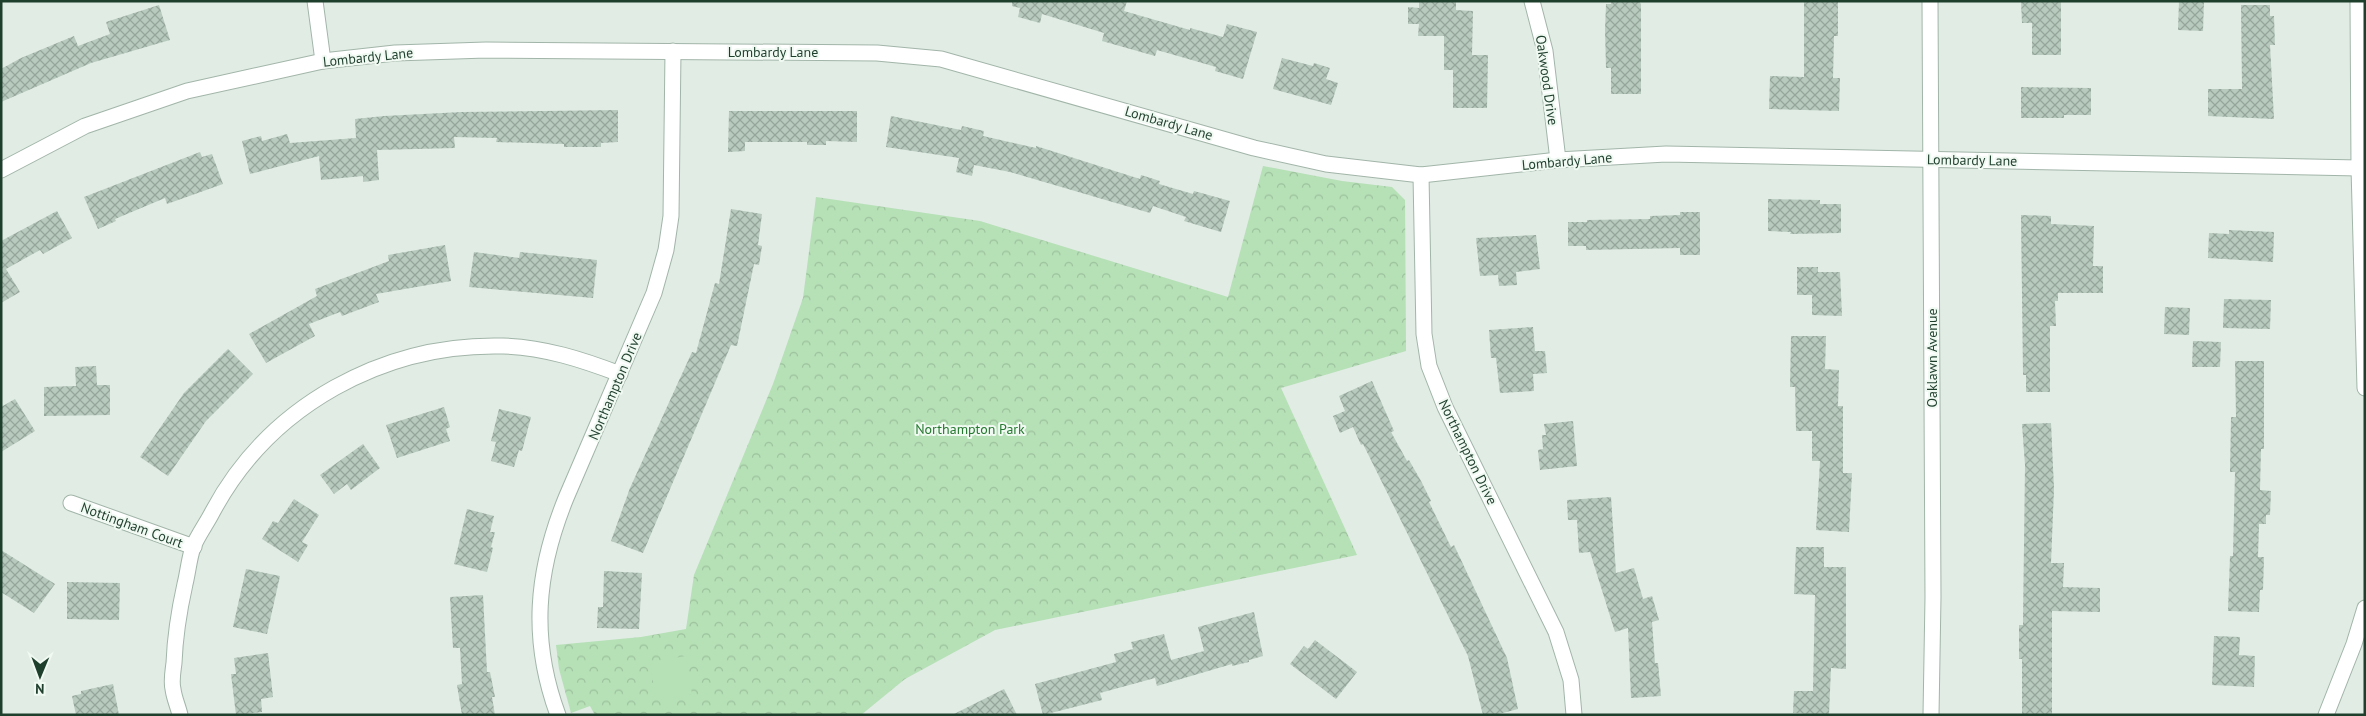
<svg xmlns="http://www.w3.org/2000/svg" width="2366" height="716" viewBox="0 0 2366 716" font-family="'PT Sans',sans-serif">
<style>
.park{fill:url(#park-crowns)}
.pitch{fill:#b6e0b6}
.building{fill:url(#building-cross-hatch)}
.lines{fill:none;stroke-linecap:round;stroke-linejoin:round}
.minor-casing{stroke:#a2b5a9;stroke-width:17}
.minor{stroke:#fff;stroke-width:15}
.labels{text-anchor:middle;dominant-baseline:central;stroke-width:4;stroke-linejoin:round;paint-order:stroke}
.street-label{font-size:14px;fill:#1f3f2d;stroke:#f1f9f3}
.park-label{font-size:14px;fill:#25792f;stroke:#f1f9f3}
</style>
<defs>
<pattern id="park-crowns" width="20" height="18" patternUnits="userSpaceOnUse" patternTransform="scale(1.25)"><rect width="20" height="18" fill="#b6e0b6"/><path d="M2 6a3 3 0 1 1 6 0M12 15a3 3 0 1 1 6 0" fill="none" stroke="#9cc19d"/></pattern>
<pattern id="building-cross-hatch" width="8" height="8" patternUnits="userSpaceOnUse" patternTransform="scale(1.25)"><rect width="8" height="8" fill="#b8cabe"/><path d="M0 0l8 8M0 8l8-8" fill="none" stroke="#95a59b"/></pattern>
</defs>
<rect width="100%" height="100%" fill="#e0ece4"/>
<!-- park -->
<polygon class="park" points="1263,166 1342,181 1392,187 1405,200 1406,351 1281,388 1357,555 995,630 905,679 861,715 595,715 590,706 571,713 559,669 556,645 641,637 686,629 694,575 773,384 803,298 816,197 980,221 1228,297"/>
<!-- pitch -->
<polygon class="pitch" points="686,656 692,694 656,700 650,662"/>
<!-- building -->
<g class="building">
<polygon points="1012,1 1127,1 1124,11 1190,30 1190,28 1223,37 1227,24 1257,32 1243,79 1215,71 1216,67 1157,50 1155,56 1102,41 1104,33 1042,14 1040,23 1018,17 1020,8 1012,6"/>
<polygon points="1419,1 1456,1 1456,10 1473,11 1472,55 1488,55 1487,108 1453,108 1453,70 1444,70 1444,36 1418,36 1419,24 1408,24 1408,7 1419,8"/>
<polygon points="1611,1 1639,1 1641,4 1641,94 1611,94 1611,68 1606,68 1605,30 1606,4 1611,4"/>
<polygon points="1804,1 1838,1 1838,36 1834,36 1833,78 1840,78 1839,111 1769,109 1770,76 1804,77"/>
<polygon points="2179,1 2204,1 2203,31 2178,30"/>
<polygon points="2021,2 2061,2 2061,55 2032,55 2032,23 2022,23"/>
<polygon points="159,5 170,40 91,63 1,102 1,69 21,58 74,36 78,46 110,34 106,22"/>
<polygon points="2241,5 2270,5 2270,16 2274,16 2275,45 2270,45 2274,119 2208,116 2208,89 2242,89"/>
<polygon points="1282,58 1313,66 1314,63 1330,68 1326,79 1338,83 1331,105 1273,89"/>
<polygon points="2021,87 2091,88 2091,115 2064,115 2064,118 2021,118"/>
<polygon points="618,110 618,142 601,143 601,147 564,147 564,144 496,142 497,138 454,137 455,148 377,150 379,180 363,182 363,176 321,180 319,156 250,174 242,141 261,136 262,141 287,134 290,143 356,138 355,119 384,116 462,112"/>
<polygon points="729,111 857,111 857,142 826,141 826,145 807,145 807,142 745,142 745,151 728,152"/>
<polygon points="891,116 961,130 962,126 984,131 983,136 1036,148 1036,146 1140,179 1141,175 1160,181 1159,184 1193,194 1194,191 1230,201 1221,232 1184,221 1186,217 1153,206 1150,213 1010,172 974,165 972,176 956,172 959,158 886,147"/>
<polygon points="200,152 202,157 212,154 223,184 167,204 165,198 115,219 116,221 98,229 84,197"/>
<polygon points="1768,199 1820,200 1820,204 1841,204 1841,233 1790,234 1791,232 1768,231"/>
<polygon points="731,209 762,214 758,245 762,246 759,265 754,264 737,346 731,345 643,553 611,541 630,488 692,352 696,353 715,283 719,284"/>
<polygon points="57,211 72,238 43,254 40,250 6,269 20,292 1,303 1,241"/>
<polygon points="1680,212 1700,212 1700,255 1680,255 1680,248 1586,250 1586,246 1568,246 1568,222 1587,222 1587,220 1650,219 1650,216 1680,215"/>
<polygon points="2021,215 2051,216 2051,224 2094,226 2093,266 2103,266 2103,293 2058,293 2058,301 2055,301 2056,326 2050,326 2050,392 2026,392 2026,375 2023,375"/>
<polygon points="2229,230 2274,232 2273,262 2208,258 2209,233 2229,234"/>
<polygon points="1536,235 1540,269 1516,272 1517,285 1499,286 1498,275 1480,276 1476,238"/>
<polygon points="445,245 451,281 376,294 379,302 342,316 340,312 309,324 315,336 266,363 249,334 317,296 315,289 389,261 388,255"/>
<polygon points="474,252 519,258 520,252 597,260 593,298 469,287"/>
<polygon points="1797,267 1818,267 1818,272 1840,272 1842,316 1812,315 1812,295 1797,295"/>
<polygon points="2224,299 2271,300 2270,329 2223,328"/>
<polygon points="2165,307 2190,308 2189,335 2164,334"/>
<polygon points="1533,327 1535,351 1545,351 1547,373 1533,374 1534,391 1500,393 1496,358 1491,358 1489,330"/>
<polygon points="1791,336 1826,336 1825,369 1839,370 1838,406 1843,406 1843,473 1852,473 1849,532 1816,530 1820,461 1812,461 1812,431 1796,431 1795,387 1790,387"/>
<polygon points="2193,341 2221,342 2220,367 2192,367"/>
<polygon points="228,349 253,374 206,421 168,476 140,457 184,393"/>
<polygon points="2235,361 2264,361 2264,449 2261,449 2260,490 2271,491 2270,515 2266,515 2266,524 2259,524 2258,557 2264,557 2263,590 2260,590 2259,612 2228,611 2230,556 2233,556 2235,472 2230,472 2231,417 2236,417"/>
<polygon points="96,366 97,385 110,385 110,415 44,416 44,387 76,386 75,367"/>
<polygon points="1372,381 1394,431 1391,432 1407,461 1409,460 1421,481 1431,501 1429,502 1451,547 1454,545 1507,658 1518,709 1495,715 1483,715 1468,656 1363,444 1361,445 1353,427 1340,433 1333,416 1345,411 1339,396"/>
<polygon points="15,399 35,431 1,452 1,407"/>
<polygon points="444,407 450,427 446,429 450,441 397,458 386,425"/>
<polygon points="499,409 531,417 522,451 519,450 514,467 491,461 496,442 491,441"/>
<polygon points="1573,421 1577,466 1540,470 1538,450 1543,449 1542,435 1546,435 1544,424"/>
<polygon points="2051,423 2054,489 2051,563 2064,563 2063,587 2100,588 2100,612 2052,611 2052,715 2022,715 2022,659 2019,659 2019,625 2023,625 2025,465 2022,424"/>
<polygon points="363,444 380,468 351,490 347,484 334,494 320,475"/>
<polygon points="1611,497 1616,573 1634,568 1643,599 1652,596 1659,620 1652,622 1655,663 1658,663 1661,696 1631,698 1628,628 1615,632 1590,552 1579,553 1577,520 1568,520 1567,500"/>
<polygon points="294,499 319,515 302,542 308,545 298,562 262,539 273,521 278,523"/>
<polygon points="467,509 494,516 490,532 495,532 491,547 493,548 487,572 454,564"/>
<polygon points="1796,547 1824,547 1824,567 1846,567 1846,669 1831,668 1829,715 1793,713 1794,691 1813,691 1815,595 1794,594"/>
<polygon points="1,550 55,584 34,613 1,592"/>
<polygon points="246,569 280,576 267,634 233,627"/>
<polygon points="604,571 642,573 639,629 597,628 598,607 603,607"/>
<polygon points="67,582 120,583 119,620 67,619"/>
<polygon points="483,595 487,672 490,672 495,697 492,697 495,715 462,715 457,685 462,684 460,648 453,648 450,597"/>
<polygon points="1254,612 1263,656 1249,660 1249,662 1232,666 1232,664 1157,686 1155,678 1100,693 1102,700 1043,715 1035,684 1116,662 1114,654 1133,649 1131,642 1164,634 1171,660 1204,651 1198,627"/>
<polygon points="2214,636 2240,637 2239,655 2255,656 2254,687 2212,685"/>
<polygon points="1315,640 1357,672 1336,699 1290,664 1304,646 1308,649"/>
<polygon points="268,653 273,697 261,699 262,712 236,715 231,674 236,674 234,658"/>
<polygon points="113,684 119,715 76,715 72,696 81,694 81,691"/>
<polygon points="1004,689 1017,715 952,715"/>
</g>
<g class="lines">
<defs>
<g id="minor">
<polyline points="315,1 323,61"/>
<polyline points="1532,1 1545,51 1558,160"/>
<polyline points="1930,1 1933,597 1931,715"/>
<polyline points="2358,1 2359,168 2365,388"/>
<polyline points="1,170 85,126 187,91 323,61 395,53 486,50 877,53 941,59 1254,148 1326,164 1421,175 1558,160 1666,154 2359,168"/>
<polyline points="1421,175 1424,334 1429,366 1445,407 1556,632 1571,680 1574,715"/>
<polyline points="71,503 194,547"/>
<path d="M 180,715 C 178,706 174,698 173,689 C 171,681 173,671 174,663 C 175,636 179,611 185,584 C 188,572 189,559 193,547 C 198,535 207,523 213,511 C 270,405 384,343 503,346 C 544,347 583,360 620,374"/>
<path d="M 558,715 C 530,639 536,572 566,498 L 654,293 L 666,250 L 671,216 L 673,51"/>
<polyline points="2326,715 2354,644 2365,608"/>
</g>
</defs>
<!-- minor casing -->
<use href="#minor" class="minor-casing"/>
<!-- minor -->
<use href="#minor" class="minor"/>
</g>
<g class="labels">
<!-- street labels -->
<g class="street-label">
<text x="773" y="52">Lombardy Lane</text>
<text transform="translate(368 57) rotate(-6)">Lombardy Lane</text>
<text transform="translate(1547 80) rotate(82)">Oakwood Drive</text>
<text transform="translate(1169 123) rotate(16)">Lombardy Lane</text>
<text transform="translate(1972 160) rotate(1)">Lombardy Lane</text>
<text transform="translate(1567 161) rotate(-5)">Lombardy Lane</text>
<text transform="translate(1932 358) rotate(-90)">Oaklawn Avenue</text>
<text transform="translate(615 386) rotate(-67)">Northampton Drive</text>
<text transform="translate(1468 452) rotate(64)">Northampton Drive</text>
<text transform="translate(132 525) rotate(20)">Nottingham Court</text>
</g>
<!-- park labels -->
<g class="park-label">
<text x="970" y="429">Northampton Park</text>
</g>
</g>
<!-- border -->
<rect width="2366" height="716" fill="none" stroke="#1f3f2d" stroke-width="5"/>
<!-- north arrow -->
<g transform="translate(40 676) rotate(181)" stroke="#f1f9f3" stroke-width="4" paint-order="stroke">
<path d="M0-4L9 19L0 12L-9 19Z" fill="#1f3f2d"/>
<text y="-8" font-size="14" font-weight="bold" text-anchor="middle" fill="#1f3f2d">N</text>
</g>
</svg>
